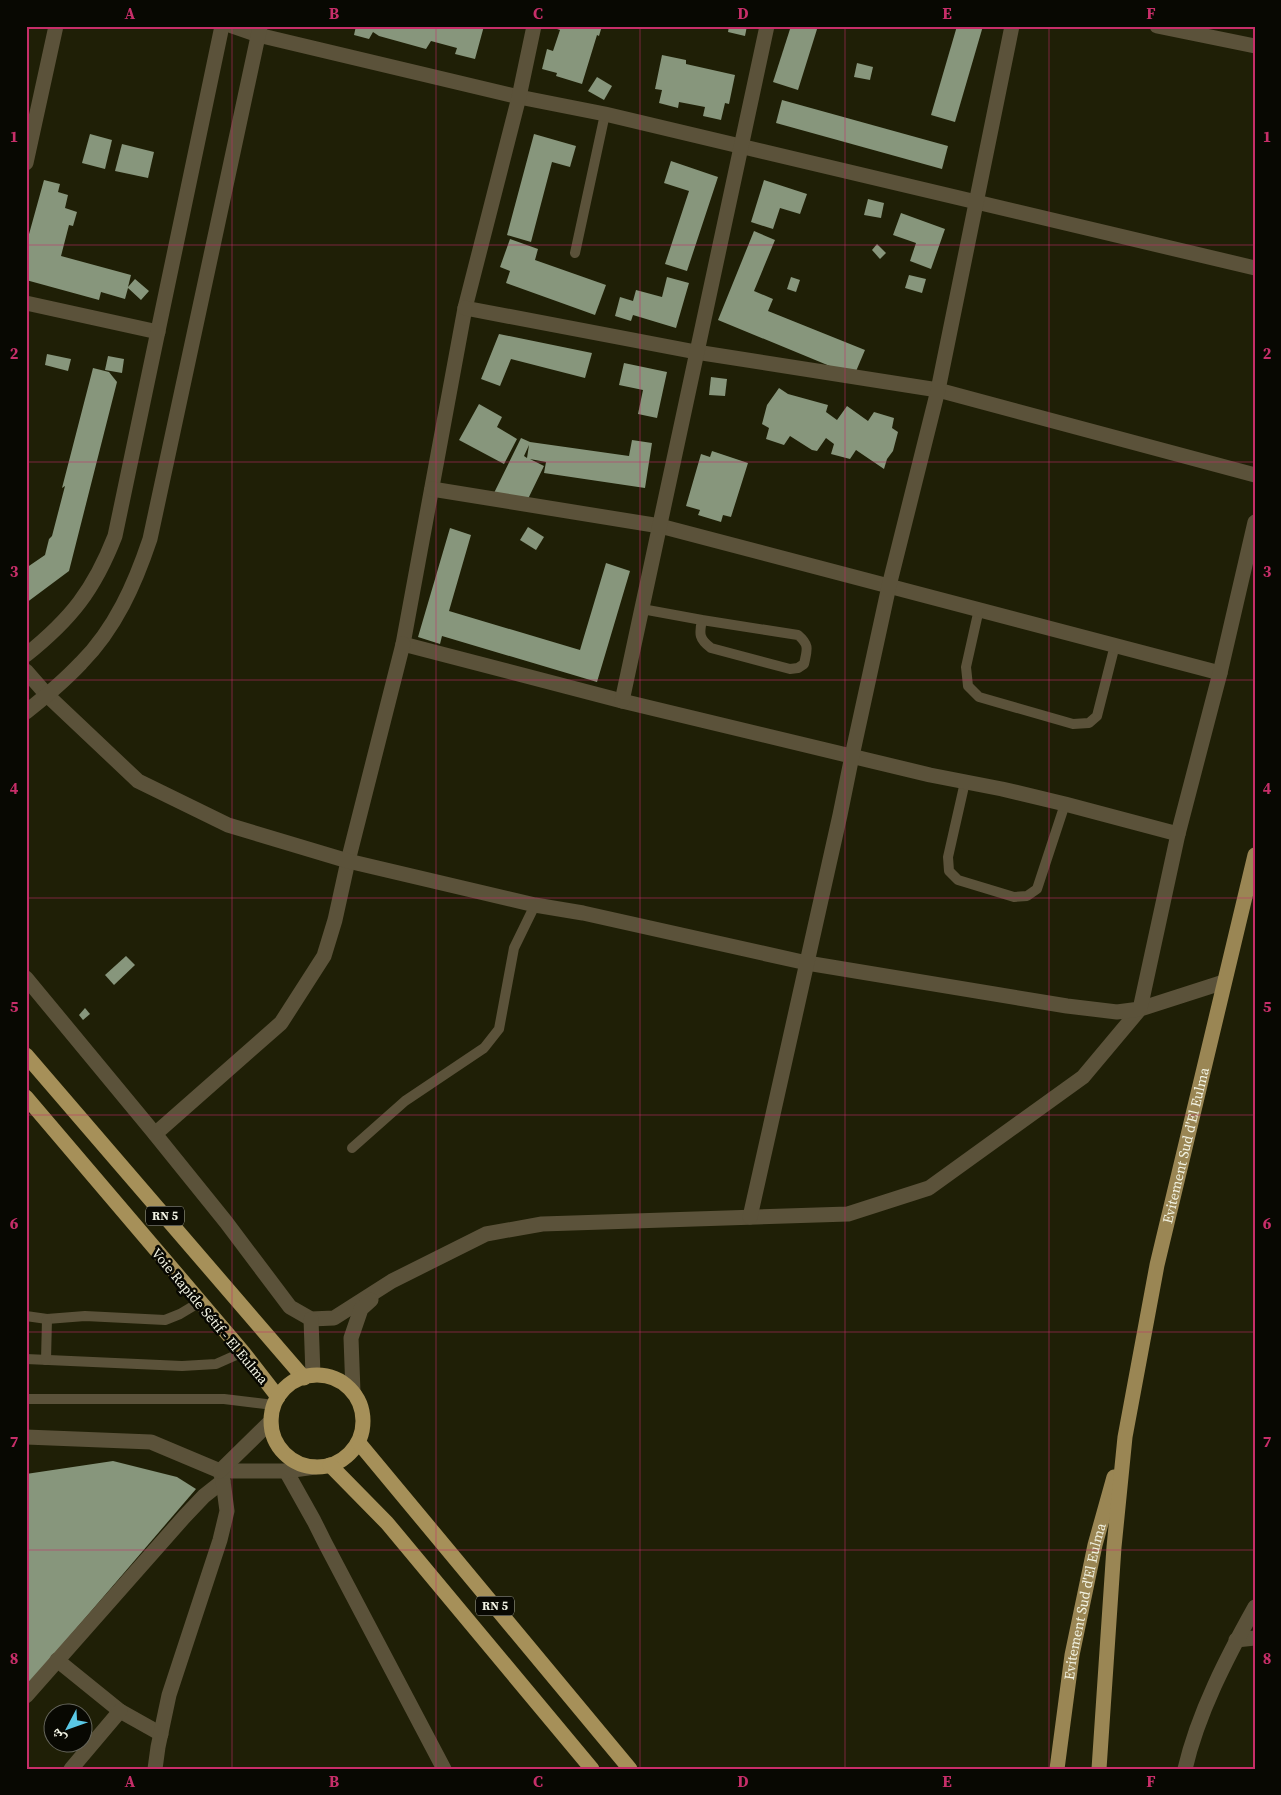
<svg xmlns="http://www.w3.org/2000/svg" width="1281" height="1795" viewBox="0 0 1281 1795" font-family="'Source Serif 4','Noto Naskh Arabic',serif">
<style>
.building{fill:#87967c;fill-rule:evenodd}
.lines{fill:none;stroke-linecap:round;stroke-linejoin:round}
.service{stroke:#5b523a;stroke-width:10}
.minor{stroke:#5b523a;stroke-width:15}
.tertiary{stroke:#5b523a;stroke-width:15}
.primary{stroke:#9a8654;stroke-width:15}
.trunk{stroke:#a69059;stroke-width:15}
.grid{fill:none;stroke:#c72e69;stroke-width:1;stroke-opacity:0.55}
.labels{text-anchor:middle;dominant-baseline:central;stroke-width:5;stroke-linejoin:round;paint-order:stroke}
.shield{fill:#080802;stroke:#acada0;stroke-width:1}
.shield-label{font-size:12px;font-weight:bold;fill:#f3f4e4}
.street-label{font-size:14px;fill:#f3f4e4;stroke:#080802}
.neatline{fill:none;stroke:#c72e69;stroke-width:2}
.grid-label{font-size:16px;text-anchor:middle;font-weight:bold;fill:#c72e69}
</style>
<rect width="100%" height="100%" fill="#1f1f06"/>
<!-- building -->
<g class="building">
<polygon points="356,26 484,26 475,59 455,54 457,48 431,41 426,49 379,36 373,32 369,39 354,35"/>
<polygon points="548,26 602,26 599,36 597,35 582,84 556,76 557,73 542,69 547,49 553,51 560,30"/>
<polygon points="729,26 747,26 745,36 728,32"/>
<polygon points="791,26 818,26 798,90 773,82"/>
<polygon points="957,26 983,26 955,122 931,115"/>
<polygon points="662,55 686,60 686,64 735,75 729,104 725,103 721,120 703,116 705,107 679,102 678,108 659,103 662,90 655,89"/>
<polygon points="857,63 873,67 870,80 854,77"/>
<polygon points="597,77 612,86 604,100 588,91"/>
<polygon points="782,100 948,146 942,169 776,123"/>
<polygon points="90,134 112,140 105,169 82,163"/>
<polygon points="534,134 576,146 570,167 552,162 531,242 507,235"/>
<polygon points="122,144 154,152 148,178 115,171"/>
<polygon points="671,161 718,177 687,271 665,264 689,191 664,183"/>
<polygon points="44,180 60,184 58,192 68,195 65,208 77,212 73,226 69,225 61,256 131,275 128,287 135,279 149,291 141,300 128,288 125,299 101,292 99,300 26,280 26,245"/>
<polygon points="764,180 807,194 800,214 780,208 773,229 751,222"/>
<polygon points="868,199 884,203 881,218 864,215"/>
<polygon points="901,213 945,229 931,269 910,261 916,243 893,235"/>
<polygon points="754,231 775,240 754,291 773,299 768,311 865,350 854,376 718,320"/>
<polygon points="510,239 538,249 535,260 606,285 595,315 506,283 510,271 500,267"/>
<polygon points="877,244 886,253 880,259 872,250"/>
<polygon points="909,275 926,279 922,293 905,288"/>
<polygon points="667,277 689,283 676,328 633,315 631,321 615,316 620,297 633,301 636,290 662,297"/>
<polygon points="791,277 800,280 796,292 787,289"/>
<polygon points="499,334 592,353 585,378 511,359 500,386 481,379"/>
<polygon points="47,354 71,359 68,371 45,365"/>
<polygon points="108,356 124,359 122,373 105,370"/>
<polygon points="624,363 667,372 657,418 638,414 643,390 619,385"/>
<polygon points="93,368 109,372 117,382 69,571 26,603 26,568 45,555 49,539 52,536 65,486 62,488"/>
<polygon points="711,377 727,379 725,396 709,395"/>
<polygon points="779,388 788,394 828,405 826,412 837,420 847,406 868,421 874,412 894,418 892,428 898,432 893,451 887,459 884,469 856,450 850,459 831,454 834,444 826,438 817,451 812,450 790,436 784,445 766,439 769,428 762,424 767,405"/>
<polygon points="479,404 502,417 497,427 517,439 504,464 459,440"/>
<path d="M 521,438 L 530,442 L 629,456 L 632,440 L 652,443 L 645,488 L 544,473 L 546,462 L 530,459 L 544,466 L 527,501 L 494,493 ZM 529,445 L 527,458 L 524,456 Z"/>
<polygon points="712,451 748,463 731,517 723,515 721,522 698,515 700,510 686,506 701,454 710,457"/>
<polygon points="528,527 544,537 536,550 520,540"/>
<polygon points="450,528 471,535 449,611 580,650 606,563 630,571 597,682 442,636 440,644 418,637"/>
<polygon points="126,956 135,965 114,985 105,975"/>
<polygon points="85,1008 90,1014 83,1020 79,1015"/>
<polygon points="113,1461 177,1477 196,1489 26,1687 26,1474"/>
</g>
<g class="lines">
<!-- service -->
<g class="service">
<polyline points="575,253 605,114"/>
<path d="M 642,609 L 702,620 L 798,635 C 810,645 807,650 804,664 L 798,668 L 790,669 L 711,648 C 699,639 699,634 702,620"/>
<polyline points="979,609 966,667 968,686 979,697 1073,724 1089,723 1097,716 1115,645"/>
<polyline points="965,782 948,857 949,871 958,880 1014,897 1027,896 1037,889 1065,804"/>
<polyline points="352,1148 405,1101 484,1048 499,1029 514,948 535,905"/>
<polyline points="26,1316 47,1319 85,1316 165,1320 180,1314 200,1302"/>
<polyline points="26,1359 182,1366 216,1364 243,1352"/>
<polyline points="46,1360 47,1319"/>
<polyline points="26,1399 224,1399 274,1405"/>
</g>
<!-- minor -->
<g class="minor">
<polyline points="232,26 258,35 519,97 605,114 1255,268"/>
<polyline points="534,26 519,97 465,308 403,644 622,701 930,775 1002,789 1065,804 1178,834"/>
<polyline points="1157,26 1255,46"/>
<polyline points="26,163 56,26"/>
<polyline points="26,303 158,332"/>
<polyline points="465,308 696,352 938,390 1255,475"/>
<polyline points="432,489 660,526 1220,673"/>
<polyline points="403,644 348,861 335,920 324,956 281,1023 155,1134 226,1222 290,1307 311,1319 334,1318 392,1281 486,1234 542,1224 848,1214 929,1188 1083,1077 1140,1009 1224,982"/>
<path d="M 26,655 C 71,619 94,590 115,536 L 222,26"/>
<polyline points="26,671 47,695 138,781 228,825 348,861 535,905 583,913 807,963 1067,1006 1117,1012 1140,1009 1178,834 1220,673 1255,522"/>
<polyline points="622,701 767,26"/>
<path d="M 26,712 C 45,697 64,681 81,663 C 115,629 135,584 150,539 L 260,27"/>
<polyline points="26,978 155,1134"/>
<polyline points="750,1217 840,815 852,756 889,586 938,390 1012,26"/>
<polyline points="311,1319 313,1375"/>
<polyline points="353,1392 351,1338 361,1309 371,1300"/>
<polyline points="286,1471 314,1521 325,1543 444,1769"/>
<polyline points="1236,1640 1255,1638"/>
<polyline points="57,1660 120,1711 161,1734"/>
<polyline points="26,1696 185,1516 204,1496 223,1481 220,1471"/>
<polyline points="71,1769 120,1711"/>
<polyline points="155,1769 158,1747 169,1695 220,1540 227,1511 223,1481"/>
</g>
<!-- tertiary -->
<g class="tertiary">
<polyline points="26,1437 151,1442 220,1471 286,1471 315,1467"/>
<polyline points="220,1471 271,1421"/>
<path d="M 1185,1769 C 1198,1713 1227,1657 1255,1607"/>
</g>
<!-- primary -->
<g class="primary">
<path id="s1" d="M 1057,1769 L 1072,1655 L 1095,1545 L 1114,1477"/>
<path id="s2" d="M 1099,1769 L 1114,1547 L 1125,1437 L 1157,1265 L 1255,855"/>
</g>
<!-- trunk -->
<g class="trunk">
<polyline points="26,1055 304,1378"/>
<polyline points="26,1097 243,1352 278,1397"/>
<circle cx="317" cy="1421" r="46"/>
<polyline points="359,1443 630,1769"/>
<polyline points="330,1465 387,1523 592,1769"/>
</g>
</g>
<!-- grid -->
<path class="grid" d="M 232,26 L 232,1769M 436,26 L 436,1769M 640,26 L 640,1769M 845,26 L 845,1769M 1049,26 L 1049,1769M 26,245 L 1255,245M 26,462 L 1255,462M 26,680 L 1255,680M 26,898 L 1255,898M 26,1115 L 1255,1115M 26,1332 L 1255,1332M 26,1550 L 1255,1550"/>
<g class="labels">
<!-- shield labels -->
<g class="shield">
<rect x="146" y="1206.5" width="38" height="19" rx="4"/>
<rect x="476" y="1596.5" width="38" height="19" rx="4"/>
</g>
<g class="shield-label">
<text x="165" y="1216">RN 5</text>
<text x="495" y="1606">RN 5</text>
</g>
<!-- street labels -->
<g class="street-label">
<text stroke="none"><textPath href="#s2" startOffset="631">Evitement Sud d'El Eulma</textPath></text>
<text transform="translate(210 1316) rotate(50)">Voie Rapide Sétif - El Eulma</text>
<text stroke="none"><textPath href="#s1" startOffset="170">Evitement Sud d'El Eulma</textPath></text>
</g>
</g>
<!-- border -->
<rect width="1281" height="1795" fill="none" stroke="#080802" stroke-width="55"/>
<!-- north arrow -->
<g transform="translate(68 1728) rotate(229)"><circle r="24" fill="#080802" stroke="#66665c"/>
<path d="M0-4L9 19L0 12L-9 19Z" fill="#5ac8e6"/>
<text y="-8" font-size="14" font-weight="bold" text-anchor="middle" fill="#f3f4e4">ش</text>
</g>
<rect x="28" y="28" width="1226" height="1740" class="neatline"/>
<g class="grid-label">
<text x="130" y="19">A</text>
<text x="334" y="19">B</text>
<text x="538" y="19">C</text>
<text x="743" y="19">D</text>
<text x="947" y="19">E</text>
<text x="1151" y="19">F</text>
<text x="14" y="142">1</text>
<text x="1267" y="142">1</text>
<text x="14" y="359">2</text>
<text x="1267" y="359">2</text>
<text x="14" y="577">3</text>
<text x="1267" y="577">3</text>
<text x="14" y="794">4</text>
<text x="1267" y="794">4</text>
<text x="14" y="1012">5</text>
<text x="1267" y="1012">5</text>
<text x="14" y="1229">6</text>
<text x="1267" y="1229">6</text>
<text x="14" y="1447">7</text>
<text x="1267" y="1447">7</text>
<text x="14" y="1664">8</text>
<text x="1267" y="1664">8</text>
<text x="130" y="1787">A</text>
<text x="334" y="1787">B</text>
<text x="538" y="1787">C</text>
<text x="743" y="1787">D</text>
<text x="947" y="1787">E</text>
<text x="1151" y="1787">F</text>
</g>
</svg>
